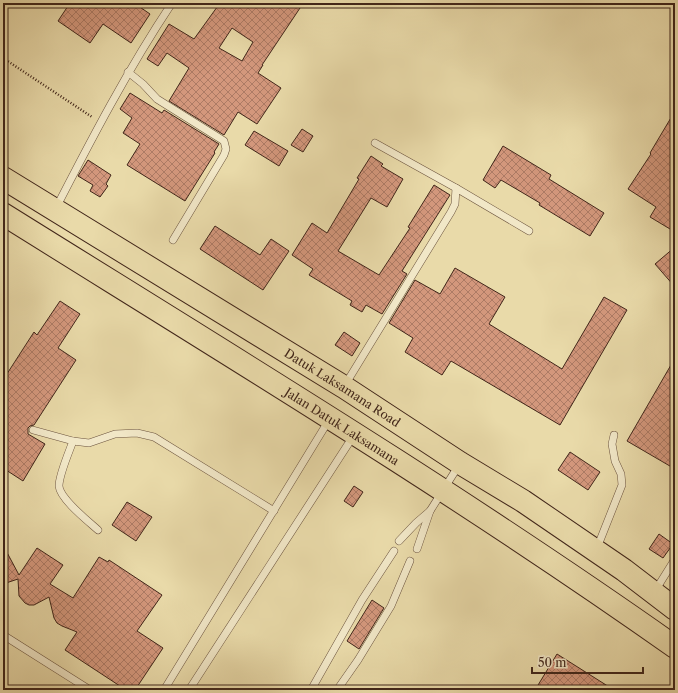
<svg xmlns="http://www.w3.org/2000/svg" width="678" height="693" viewBox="0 0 678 693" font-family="'Libre Caslon Text',serif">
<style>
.building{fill:url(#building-cross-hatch);stroke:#41261a;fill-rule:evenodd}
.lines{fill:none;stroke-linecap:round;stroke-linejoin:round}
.service-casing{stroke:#6b533e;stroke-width:8}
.trunk-casing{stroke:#41261a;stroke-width:24}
.path{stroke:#41261a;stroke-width:2.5;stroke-dasharray:1 2;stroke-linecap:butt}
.service{stroke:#f1e7c7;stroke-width:7}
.trunk{stroke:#e9daa9;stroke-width:22}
.labels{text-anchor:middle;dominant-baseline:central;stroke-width:4;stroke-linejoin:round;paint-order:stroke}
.street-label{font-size:12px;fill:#41261a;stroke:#f1e7c7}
</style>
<defs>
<pattern id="building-cross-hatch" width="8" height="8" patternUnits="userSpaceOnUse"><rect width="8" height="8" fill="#d3977c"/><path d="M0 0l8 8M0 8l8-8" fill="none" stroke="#ad7b65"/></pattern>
</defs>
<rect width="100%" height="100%" fill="#e9daa9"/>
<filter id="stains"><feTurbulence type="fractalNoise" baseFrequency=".005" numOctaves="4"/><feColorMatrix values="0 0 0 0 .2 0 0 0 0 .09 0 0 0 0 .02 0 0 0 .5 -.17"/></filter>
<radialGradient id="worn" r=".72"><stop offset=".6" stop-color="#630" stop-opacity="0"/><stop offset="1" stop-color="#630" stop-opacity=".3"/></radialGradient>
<!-- building -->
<g class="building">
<polygon points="70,3 134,3 150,14 131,43 103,24 90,43 58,21"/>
<path d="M 220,3 L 293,3 L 300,8 L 262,65 L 263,65 L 258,73 L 281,88 L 257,124 L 238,112 L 224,135 L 169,101 L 189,68 L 167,53 L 158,66 L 147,59 L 169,24 L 194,39 ZM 232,28 L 253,42 L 242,61 L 219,48 Z"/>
<polygon points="130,93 162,113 164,110 219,144 214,152 215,153 185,201 127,165 140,144 123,133 132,118 120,109"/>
<polygon points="675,111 675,232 650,217 656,207 628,189 651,154 650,153"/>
<polygon points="302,129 313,136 303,152 291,145"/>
<polygon points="254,131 288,151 279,166 245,145"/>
<polygon points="503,146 551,175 549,179 604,213 590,236 539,205 540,203 501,180 495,188 483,180"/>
<polygon points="371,156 383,164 381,166 403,179 387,207 371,198 338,251 379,275 410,228 408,227 434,185 450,195 402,271 407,274 382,314 366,305 362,312 350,305 352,301 309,275 313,269 292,255 312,223 327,233 359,179 357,178"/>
<polygon points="88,160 111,175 106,184 108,186 100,197 90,191 93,185 78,176"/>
<polygon points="215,226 260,255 271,239 289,251 263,290 200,249"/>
<polygon points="675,247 675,287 655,264"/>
<polygon points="455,268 505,297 489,324 562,369 604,297 627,310 560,425 451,361 442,375 405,352 413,338 389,323 415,280 440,294"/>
<polygon points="60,301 80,314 58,348 76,360 34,425 30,426 28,428 28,434 45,444 23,481 3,468 3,380 34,332 37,335"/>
<polygon points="344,332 360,343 352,356 335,345"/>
<polygon points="675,358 675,469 627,441"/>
<polygon points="570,452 600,472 588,490 558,470"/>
<polygon points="354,486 363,492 353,507 344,501"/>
<polygon points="127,502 152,517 136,541 112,525"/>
<polygon points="659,534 673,544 663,558 649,549"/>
<polygon points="3,545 19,575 37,548 63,565 50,584 73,598 99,557 108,562 109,560 162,595 137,631 163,648 135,690 126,690 65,650 77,632 62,626 57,623 54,618 49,597 34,605 29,605 25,603 19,596 18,579 3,584"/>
<polygon points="372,600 384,608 359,649 347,641"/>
<polygon points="557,654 614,690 535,690"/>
</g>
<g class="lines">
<defs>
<g id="service">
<polyline points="128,72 143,84 157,99 224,141 226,149 224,155 173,240"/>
<polyline points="375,143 456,188"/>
<path d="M 56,208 C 92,138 128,69 172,3"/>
<polyline points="345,385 451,212 455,204 456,188 529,231"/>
<polyline points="33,430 73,441 89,443 115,434 137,433 154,437 274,511"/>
<path d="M 73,441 C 69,452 59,475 59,486 C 60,499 88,521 98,530"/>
<polyline points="399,541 416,523 430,511"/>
<polyline points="597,548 622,485 621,474 615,461 612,444 614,435"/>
<polyline points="417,549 430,511 459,465"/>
<polyline points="655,591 675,559"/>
<polyline points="3,635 90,690"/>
<polyline points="164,690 329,420"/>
<polyline points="189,690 354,435"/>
<polyline points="311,690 362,600 394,551"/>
<polyline points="337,690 358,660 391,606 410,561"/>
</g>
<g id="trunk">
<path id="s1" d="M 3,178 L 344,387 L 460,463 L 523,501 L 624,570 L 675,609"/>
<path id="s2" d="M 3,214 C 229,355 457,493 675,647"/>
</g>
</defs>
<!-- service casing -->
<use href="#service" class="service-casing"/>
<!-- trunk casing -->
<use href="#trunk" class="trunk-casing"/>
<!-- path -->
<polyline class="path" points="3,58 92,117"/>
<!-- service -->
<use href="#service" class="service"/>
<!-- trunk -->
<use href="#trunk" class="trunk"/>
</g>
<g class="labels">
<!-- street labels -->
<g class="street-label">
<text stroke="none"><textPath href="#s1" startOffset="399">Datuk Laksamana Road</textPath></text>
<text stroke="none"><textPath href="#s2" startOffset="400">Jalan Datuk Laksamana</textPath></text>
</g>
</g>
<!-- margin -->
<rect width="678" height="693" fill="none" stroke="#e9daa9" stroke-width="16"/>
<rect x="4" y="4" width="670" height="685" fill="none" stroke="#41261a" stroke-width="2"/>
<rect x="8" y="8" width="662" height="677" fill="none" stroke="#41261a"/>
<!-- scale -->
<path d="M532 667v6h111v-6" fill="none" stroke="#41261a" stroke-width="2"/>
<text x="538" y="667" font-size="12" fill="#41261a" stroke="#f1e7c7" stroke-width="3" paint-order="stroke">50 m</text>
<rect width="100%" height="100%" filter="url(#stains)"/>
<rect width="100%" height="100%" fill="url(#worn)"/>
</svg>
